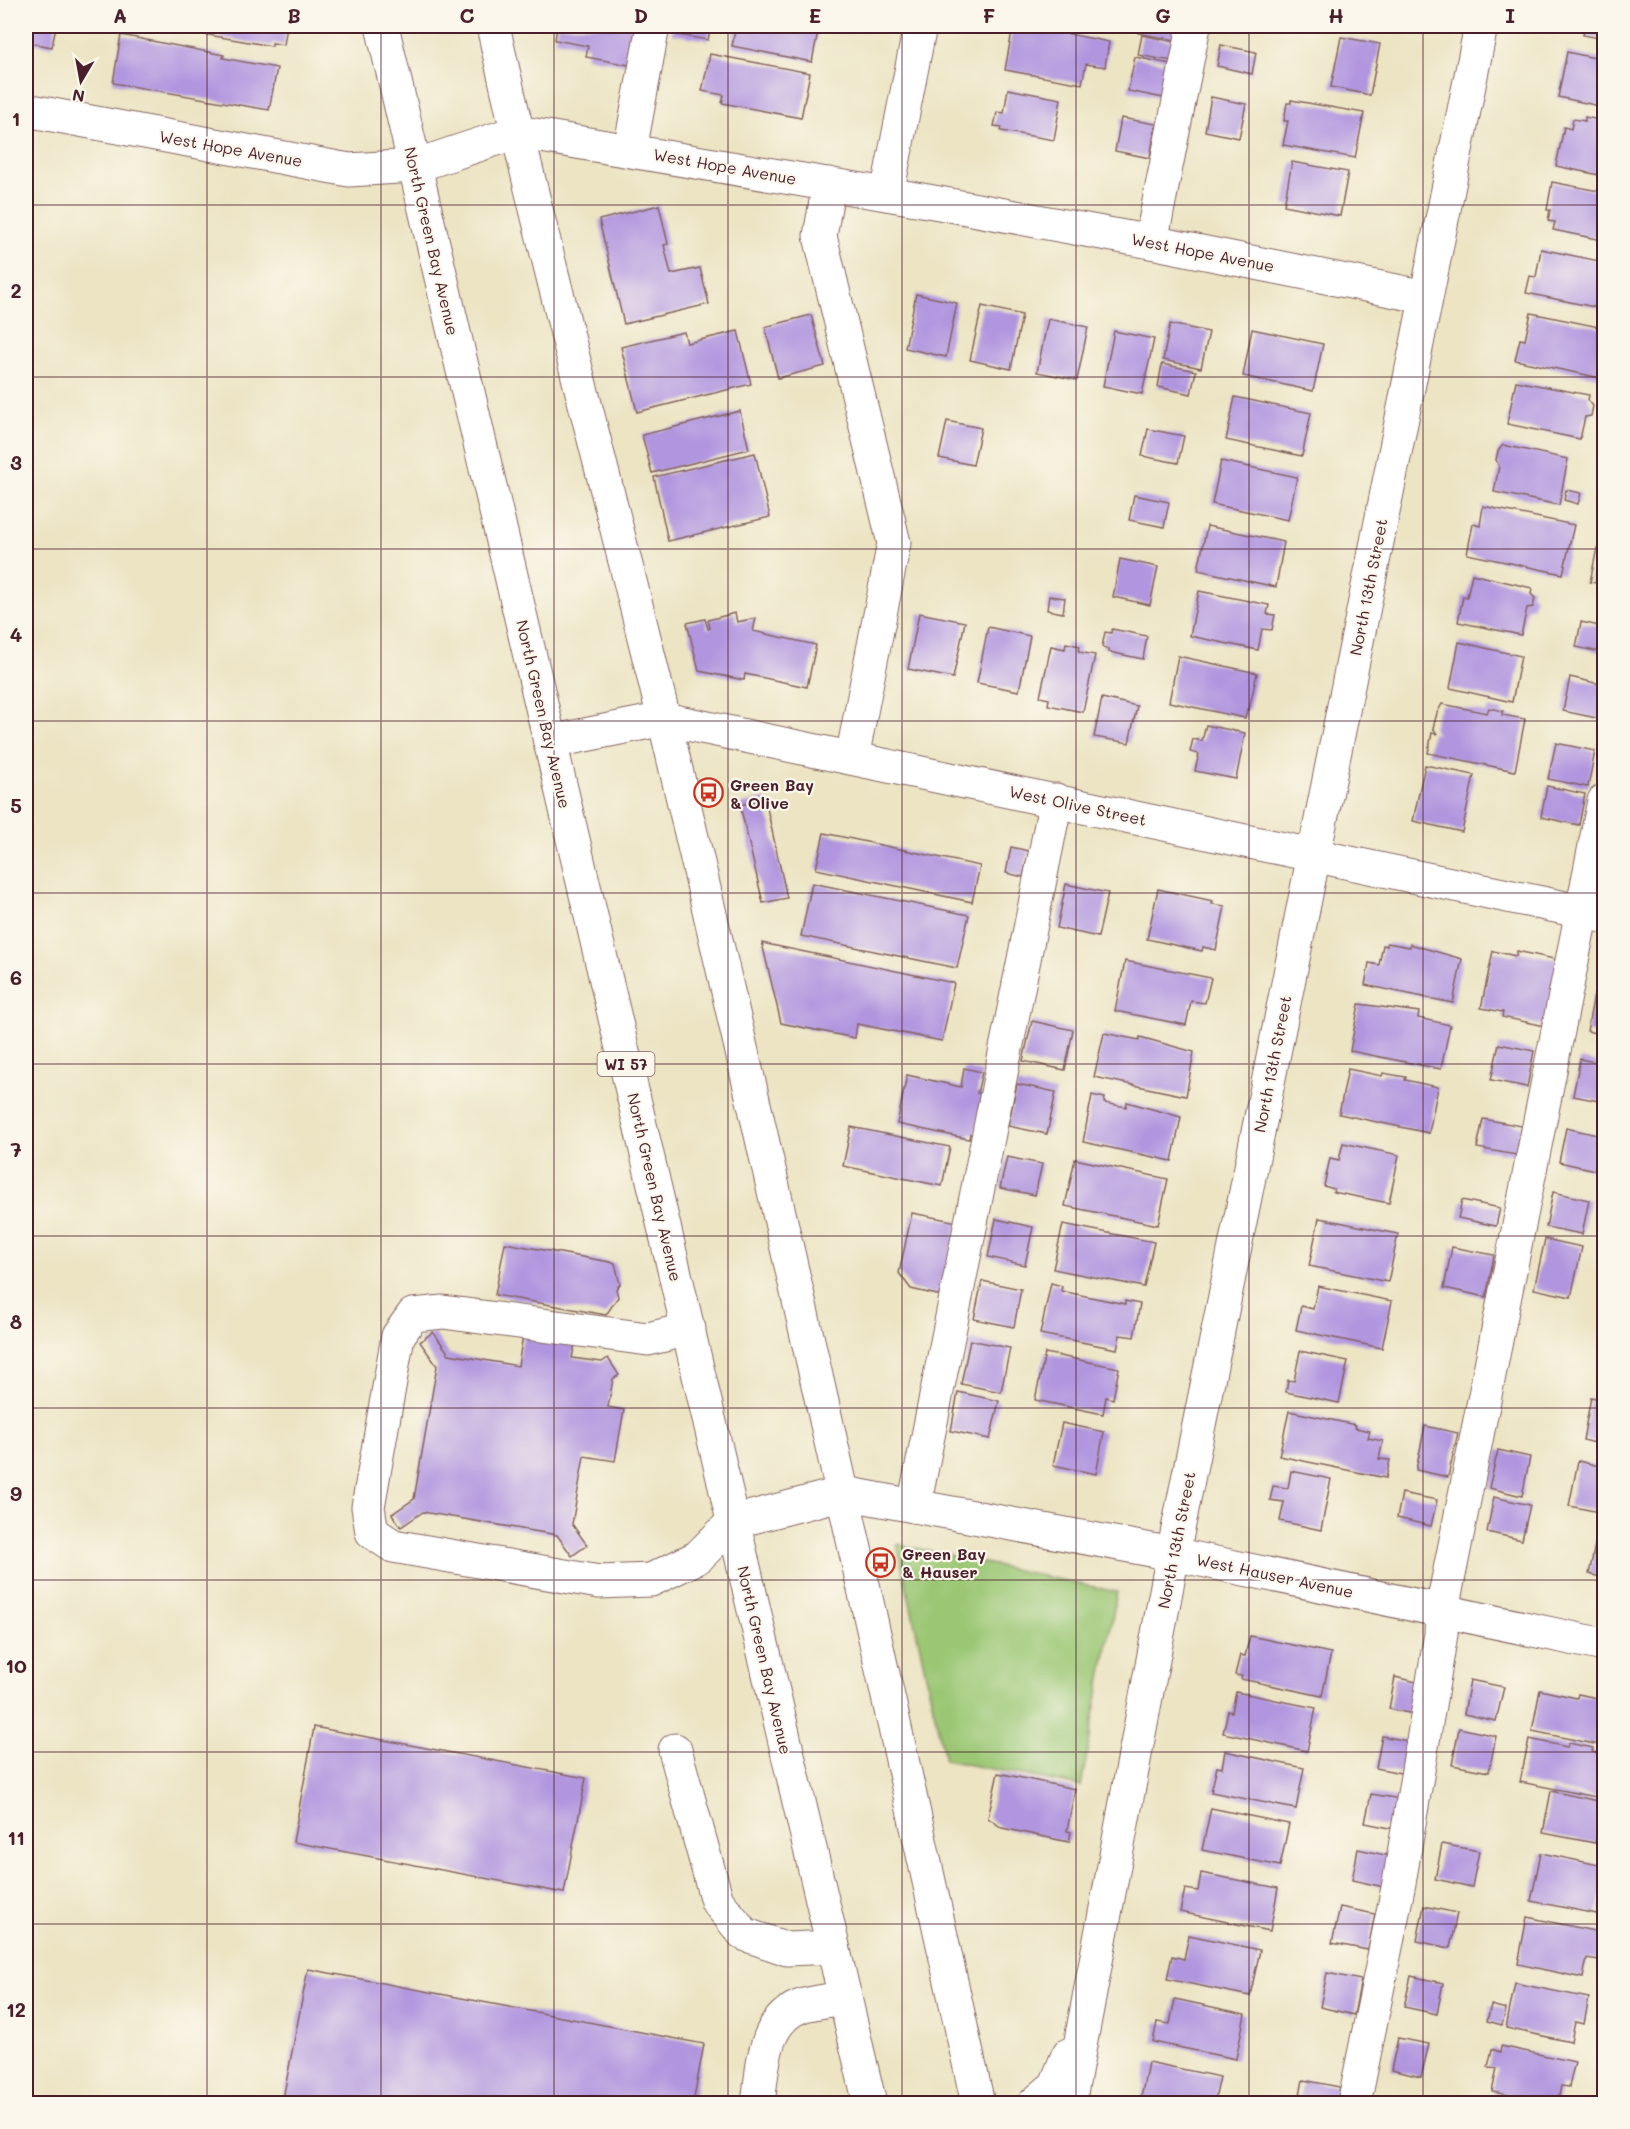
<svg xmlns="http://www.w3.org/2000/svg" width="1630" height="2129" viewBox="0 0 1630 2129" font-family="Mali,sans-serif">
<style>
.green{fill:#9bc775;stroke:#727350;stroke-width:1.5}
.building{fill:#b195df}
.lines{fill:none;stroke-linecap:round;stroke-linejoin:round}
.minor-casing{stroke:#836460;stroke-width:35}
.major-casing{stroke:#836460;stroke-width:35}
.minor{stroke:#fff;stroke-width:33}
.major{stroke:#fff;stroke-width:33}
.grid{fill:none;stroke:#4a1f2b;stroke-width:1.5;stroke-opacity:0.55}
.labels{text-anchor:middle;dominant-baseline:central;stroke-width:4.5;stroke-linejoin:round;paint-order:stroke}
.shield{fill:#fbf7ec;stroke:#7f6065;stroke-width:1.5}
.shield-label{font-size:15px;font-weight:bold;fill:#4a1f2b}
.street-label{font-size:16px;fill:#4a1f2b;stroke:#fbf7ec}
.poi-label{font-size:16px;font-weight:bold;fill:#4a1f2b;stroke:#fbf7ec;text-anchor:start}
.neatline{fill:none;stroke:#4a1f2b;stroke-width:2}
.grid-label{font-size:20px;text-anchor:middle;font-weight:bold;fill:#4a1f2b}
</style>
<rect width="100%" height="100%" fill="#fbf7ec"/>
<filter id="ink" filterUnits="userSpaceOnUse"><feTurbulence type="fractalNoise" baseFrequency=".0167" numOctaves="2"/><feDisplacementMap in="SourceGraphic" scale="12" xChannelSelector="R" yChannelSelector="G"/><feConvolveMatrix kernelMatrix="1 2 1 2 8 2 1 2 1" color-interpolation-filters="sRGB"/></filter>
<filter id="wash" filterUnits="userSpaceOnUse"><feTurbulence type="fractalNoise" baseFrequency=".008" numOctaves="4" result="noise"/><feDisplacementMap in="SourceGraphic" scale="24" xChannelSelector="R" yChannelSelector="G"/><feGaussianBlur stdDeviation="1.35" result="paint"/><feColorMatrix in="noise" values="0 0 0 0 0 0 0 0 0 0 0 0 0 0 0 0 0 1.4 0 .05"/><feComposite in="paint" operator="in"/></filter>
<g filter="url(#wash)">
<rect width="100%" height="100%" fill="#ece4c3"/>
<!-- green -->
<polygon class="green" points="897,1544 1117,1592 1081,1786 945,1760"/>
<g id="blocks">
<!-- building -->
<g class="building">
<polygon points="26,26 56,26 52,47 26,42"/>
<polygon points="203,26 287,26 284,45 272,43 272,46 202,34"/>
<polygon points="557,26 636,26 629,65 586,57 588,46 555,40"/>
<polygon points="673,26 711,26 708,40 672,34"/>
<polygon points="736,26 819,26 812,62 732,46"/>
<polygon points="1013,26 1030,26 1109,42 1105,67 1086,64 1082,84 1005,70"/>
<polygon points="1125,26 1178,26 1175,40 1138,33 1139,29"/>
<polygon points="1585,26 1604,26 1604,36 1600,35 1599,38 1583,35"/>
<polygon points="121,35 224,55 223,58 277,68 269,110 113,83"/>
<polygon points="1142,35 1175,42 1172,61 1138,55"/>
<polygon points="1341,37 1380,44 1370,95 1331,87"/>
<polygon points="1221,45 1256,52 1252,74 1217,66"/>
<polygon points="1567,52 1604,60 1604,107 1558,97"/>
<polygon points="710,54 810,73 801,118 722,103 724,95 702,91"/>
<polygon points="1135,57 1171,64 1164,98 1128,91"/>
<polygon points="1008,89 1061,99 1054,140 1001,131 1002,127 994,126 997,112 1004,113"/>
<polygon points="1211,97 1246,104 1239,138 1205,131"/>
<polygon points="1291,100 1364,113 1355,158 1283,145 1288,121 1284,121 1287,103 1291,103"/>
<polygon points="1585,117 1604,121 1604,176 1556,166 1564,127 1571,129 1573,119 1585,121"/>
<polygon points="1121,118 1156,124 1150,158 1115,151"/>
<polygon points="1292,162 1348,172 1340,216 1284,205"/>
<polygon points="1552,182 1604,192 1602,240 1553,230 1555,222 1548,221 1550,210 1547,210"/>
<polygon points="659,205 668,244 664,245 671,274 700,268 709,304 624,324 599,220"/>
<polygon points="1541,249 1604,262 1604,309 1526,293 1530,276 1536,277"/>
<polygon points="916,294 957,303 946,357 905,348"/>
<polygon points="982,306 1022,315 1011,369 970,360"/>
<polygon points="1531,313 1604,328 1604,361 1601,378 1515,360 1520,339 1525,340"/>
<polygon points="811,315 825,366 778,378 765,327"/>
<polygon points="1048,319 1088,327 1077,380 1037,372"/>
<polygon points="1170,324 1209,332 1201,368 1163,360"/>
<polygon points="1252,329 1323,344 1313,391 1243,376"/>
<polygon points="738,331 751,384 637,412 621,347 684,332 687,343"/>
<polygon points="1114,331 1154,339 1142,394 1103,386"/>
<polygon points="1162,364 1196,371 1191,394 1158,387"/>
<polygon points="1516,381 1589,395 1588,400 1593,406 1591,416 1585,417 1580,439 1507,424"/>
<polygon points="1235,397 1311,413 1302,456 1226,440"/>
<polygon points="740,411 749,449 652,473 642,435"/>
<polygon points="947,421 981,428 973,465 939,458"/>
<polygon points="1148,429 1184,436 1178,463 1142,456"/>
<polygon points="1503,445 1568,459 1559,505 1494,492 1499,466 1496,460 1498,451"/>
<polygon points="755,453 770,517 668,541 654,477"/>
<polygon points="1221,461 1297,477 1288,520 1212,504"/>
<polygon points="1566,490 1581,493 1578,504 1564,500"/>
<polygon points="1134,495 1169,502 1164,527 1129,520"/>
<polygon points="1483,506 1574,525 1563,574 1467,554 1473,524 1480,526"/>
<polygon points="1207,526 1284,542 1276,587 1198,570"/>
<polygon points="1597,548 1604,549 1604,584 1590,582"/>
<polygon points="1120,559 1158,567 1150,605 1113,597"/>
<polygon points="1472,574 1532,588 1531,594 1535,598 1533,607 1527,608 1521,635 1458,622 1463,596 1467,597"/>
<polygon points="1199,591 1269,605 1267,614 1275,615 1272,630 1262,629 1258,650 1190,636"/>
<polygon points="1049,596 1065,598 1063,613 1047,610"/>
<polygon points="735,613 737,622 756,618 753,631 816,645 807,687 745,674 744,680 699,671 687,623 705,619 708,629 710,628 708,620"/>
<polygon points="919,613 965,622 953,678 908,669"/>
<polygon points="1581,622 1604,627 1604,653 1576,647"/>
<polygon points="988,627 1030,636 1019,691 977,683"/>
<polygon points="1112,629 1147,636 1143,659 1109,652 1109,649 1102,647 1105,632 1111,633"/>
<polygon points="1459,642 1521,656 1512,702 1450,688"/>
<polygon points="1066,643 1080,646 1079,652 1095,655 1083,712 1048,705 1049,699 1040,697 1051,646 1065,649"/>
<polygon points="1178,656 1257,673 1249,710 1247,709 1245,718 1169,702"/>
<polygon points="1570,677 1604,685 1601,719 1563,711"/>
<polygon points="1102,698 1137,706 1129,743 1094,737"/>
<polygon points="1442,704 1487,713 1489,708 1503,711 1502,715 1525,719 1515,771 1428,753 1432,733 1437,734 1433,728 1437,713"/>
<polygon points="1206,725 1245,733 1236,779 1195,771 1199,754 1190,752 1193,739 1202,741"/>
<polygon points="1556,743 1595,751 1588,787 1548,779"/>
<polygon points="1425,765 1474,775 1462,832 1413,821"/>
<polygon points="1547,786 1585,794 1579,825 1541,817"/>
<polygon points="765,799 787,898 763,903 740,805"/>
<polygon points="824,833 980,866 972,902 816,869"/>
<polygon points="1011,847 1029,851 1023,877 1006,873"/>
<polygon points="812,883 969,915 957,968 801,936"/>
<polygon points="1066,884 1108,893 1098,937 1057,928"/>
<polygon points="1158,889 1213,901 1212,904 1225,906 1216,950 1203,947 1202,951 1147,939"/>
<polygon points="762,943 954,983 942,1041 857,1024 855,1038 781,1023"/>
<polygon points="1387,943 1410,947 1410,944 1462,959 1453,1003 1365,985 1369,963 1379,965 1383,945 1387,946"/>
<polygon points="1493,951 1516,956 1517,951 1559,960 1545,1026 1502,1017 1503,1012 1481,1008"/>
<polygon points="1125,961 1211,978 1205,1003 1191,1001 1186,1025 1115,1011"/>
<polygon points="1594,995 1604,997 1604,1035 1587,1031"/>
<polygon points="1359,1004 1419,1012 1418,1018 1450,1025 1441,1069 1350,1051"/>
<polygon points="1032,1021 1073,1030 1065,1070 1023,1061"/>
<polygon points="1104,1033 1139,1040 1140,1037 1194,1052 1186,1096 1094,1077"/>
<polygon points="1499,1044 1534,1051 1527,1087 1491,1080"/>
<polygon points="1580,1059 1604,1064 1604,1102 1573,1096"/>
<polygon points="964,1068 982,1072 977,1093 984,1094 975,1135 970,1134 969,1139 897,1124 907,1075 961,1087"/>
<polygon points="1348,1069 1382,1076 1383,1073 1406,1077 1405,1080 1438,1087 1429,1133 1339,1114"/>
<polygon points="1017,1084 1056,1092 1047,1134 1008,1126"/>
<polygon points="1092,1095 1105,1098 1104,1103 1126,1107 1127,1102 1181,1117 1172,1161 1083,1142"/>
<polygon points="1483,1119 1522,1126 1516,1155 1477,1148"/>
<polygon points="851,1127 950,1147 942,1186 843,1166"/>
<polygon points="1566,1128 1602,1136 1595,1170 1559,1162"/>
<polygon points="1343,1143 1399,1155 1389,1203 1333,1192 1334,1189 1324,1186 1330,1158 1339,1160"/>
<polygon points="1007,1157 1042,1164 1035,1195 1000,1188"/>
<polygon points="1075,1159 1168,1179 1158,1225 1065,1206"/>
<polygon points="1553,1192 1589,1200 1582,1234 1546,1227"/>
<polygon points="1462,1200 1500,1208 1496,1226 1458,1218"/>
<polygon points="912,1213 958,1222 942,1296 911,1289 899,1273"/>
<polygon points="1319,1218 1398,1234 1388,1282 1309,1266"/>
<polygon points="996,1219 1033,1227 1025,1265 988,1257"/>
<polygon points="1063,1224 1154,1242 1144,1287 1053,1269"/>
<polygon points="1545,1239 1582,1247 1571,1297 1534,1289"/>
<polygon points="505,1243 615,1263 620,1284 616,1289 618,1297 606,1315 495,1295"/>
<polygon points="1452,1247 1494,1255 1486,1297 1444,1288"/>
<polygon points="982,1281 1021,1289 1014,1327 974,1319"/>
<polygon points="1051,1283 1062,1286 1061,1291 1125,1304 1125,1301 1140,1304 1134,1337 1120,1335 1117,1349 1040,1334"/>
<polygon points="1318,1286 1392,1301 1382,1348 1296,1330 1301,1306 1313,1309"/>
<polygon points="433,1332 449,1354 518,1366 523,1335 575,1344 572,1358 602,1362 608,1358 619,1375 613,1379 608,1407 624,1410 615,1461 584,1456 572,1524 587,1545 572,1556 557,1535 423,1512 401,1527 392,1514 414,1499 437,1366 420,1342"/>
<polygon points="970,1340 1010,1348 1001,1392 961,1384"/>
<polygon points="1603,1343 1604,1343 1604,1373 1598,1372"/>
<polygon points="1300,1351 1348,1361 1339,1403 1286,1392 1288,1380 1294,1381"/>
<polygon points="1045,1353 1119,1368 1113,1399 1106,1397 1103,1414 1035,1400"/>
<polygon points="958,1392 999,1401 990,1439 951,1431"/>
<polygon points="1591,1397 1604,1400 1604,1445 1583,1440"/>
<polygon points="1289,1411 1356,1425 1355,1428 1370,1431 1368,1438 1383,1441 1379,1459 1390,1460 1386,1478 1279,1456"/>
<polygon points="1062,1423 1104,1432 1096,1474 1053,1465"/>
<polygon points="1425,1426 1458,1433 1448,1477 1416,1470"/>
<polygon points="1498,1450 1530,1457 1522,1496 1489,1488"/>
<polygon points="1578,1461 1604,1467 1604,1513 1569,1506"/>
<polygon points="1291,1471 1331,1479 1321,1530 1280,1521 1284,1502 1270,1500 1273,1486 1288,1488"/>
<polygon points="1402,1493 1437,1500 1431,1526 1397,1518"/>
<polygon points="1494,1497 1530,1505 1522,1540 1487,1532"/>
<polygon points="1599,1526 1604,1527 1604,1578 1589,1574"/>
<polygon points="1250,1636 1331,1653 1322,1696 1241,1679 1242,1676 1235,1675 1240,1655 1245,1656"/>
<polygon points="1395,1677 1425,1684 1419,1715 1389,1709"/>
<polygon points="1470,1680 1504,1687 1496,1721 1464,1714"/>
<polygon points="1540,1690 1577,1698 1578,1694 1602,1699 1601,1702 1604,1703 1604,1746 1532,1731"/>
<polygon points="1236,1692 1316,1708 1307,1751 1223,1733 1228,1711 1232,1712"/>
<polygon points="314,1727 586,1778 564,1893 293,1842"/>
<polygon points="1459,1728 1496,1736 1489,1772 1452,1765"/>
<polygon points="1382,1736 1413,1742 1406,1774 1376,1768"/>
<polygon points="1529,1739 1567,1747 1569,1743 1593,1748 1592,1752 1604,1754 1604,1795 1601,1798 1520,1782"/>
<polygon points="1225,1751 1304,1768 1296,1809 1211,1792 1217,1767 1222,1768"/>
<polygon points="998,1773 1075,1789 1067,1831 1071,1832 1069,1842 1002,1828 988,1818"/>
<polygon points="1551,1791 1603,1802 1595,1843 1543,1833"/>
<polygon points="1371,1794 1401,1799 1395,1829 1365,1823"/>
<polygon points="1211,1808 1289,1824 1280,1866 1202,1850"/>
<polygon points="1442,1844 1479,1851 1472,1887 1435,1879"/>
<polygon points="1358,1849 1390,1856 1384,1887 1352,1880"/>
<polygon points="1541,1853 1604,1866 1604,1898 1600,1897 1597,1914 1531,1901"/>
<polygon points="1201,1873 1278,1888 1270,1931 1180,1912 1185,1889 1198,1891"/>
<polygon points="1424,1906 1457,1913 1450,1948 1417,1941"/>
<polygon points="1340,1907 1375,1914 1368,1950 1332,1943"/>
<polygon points="1527,1917 1604,1933 1598,1960 1587,1958 1583,1978 1518,1964"/>
<polygon points="1189,1935 1260,1950 1250,1996 1167,1979 1172,1956 1184,1959"/>
<polygon points="308,1969 704,2044 693,2104 282,2104"/>
<polygon points="1327,1973 1361,1980 1354,2015 1320,2007"/>
<polygon points="1411,1976 1443,1983 1437,2014 1404,2007"/>
<polygon points="1515,1983 1589,1998 1584,2024 1575,2022 1571,2042 1506,2028"/>
<polygon points="1175,1999 1245,2014 1236,2059 1153,2042 1157,2022 1170,2024"/>
<polygon points="1491,2005 1506,2009 1502,2025 1487,2021"/>
<polygon points="1398,2038 1429,2044 1421,2077 1391,2070"/>
<polygon points="1501,2046 1575,2062 1569,2087 1561,2086 1557,2104 1492,2092 1497,2068 1488,2067 1492,2049 1500,2052"/>
<polygon points="1148,2062 1220,2077 1214,2104 1140,2104"/>
<polygon points="1303,2080 1340,2087 1337,2104 1298,2104"/>
</g>
</g>
</g>
<g filter="url(#ink)">
<use href="#blocks" fill-opacity="0" stroke="#836460" stroke-width="1.5"/>
<g class="lines">
<defs>
<g id="minor">
<polyline points="26,110 349,170 415,166 517,132 928,201 1151,242 1426,297"/>
<polyline points="630,150 653,26"/>
<polyline points="829,184 820,236 894,543 852,758"/>
<polyline points="887,194 920,26"/>
<polyline points="1151,242 1194,26"/>
<polyline points="550,742 664,719 1603,916"/>
<polyline points="689,1329 648,1339 443,1312 413,1315 398,1336 368,1507 372,1532 393,1546 599,1582 651,1580 698,1557 733,1522 844,1493 1173,1554 1604,1645"/>
<polyline points="914,1506 1056,800"/>
<polyline points="675,1750 717,1901 744,1934 787,1949 833,1947"/>
<path d="M 758,2104 C 763,2068 762,2018 804,2005 C 817,2002 831,2000 845,1997"/>
<polyline points="1034,2104 1056,2085 1068,2055"/>
<polyline points="1069,2104 1173,1554 1481,26"/>
<polyline points="1354,2104 1399,1883 1441,1634 1442,1610 1604,801"/>
</g>
<g id="major">
<polyline points="382,26 870,2104"/>
<path d="M 493,26 C 545,259 609,490 665,723 C 774,1182 877,1643 978,2104"/>
</g>
</defs>
<!-- minor casing -->
<use href="#minor" class="minor-casing"/>
<!-- major casing -->
<use href="#major" class="major-casing"/>
<!-- minor -->
<use href="#minor" class="minor"/>
<!-- major -->
<use href="#major" class="major"/>
</g>
</g>
<!-- grid -->
<path class="grid" d="M 207,26 L 207,2104M 381,26 L 381,2104M 554,26 L 554,2104M 728,26 L 728,2104M 902,26 L 902,2104M 1076,26 L 1076,2104M 1249,26 L 1249,2104M 1423,26 L 1423,2104M 26,205 L 1604,205M 26,377 L 1604,377M 26,549 L 1604,549M 26,721 L 1604,721M 26,893 L 1604,893M 26,1064 L 1604,1064M 26,1236 L 1604,1236M 26,1408 L 1604,1408M 26,1580 L 1604,1580M 26,1752 L 1604,1752M 26,1924 L 1604,1924"/>
<!-- icons -->
<defs>
<symbol id="bus-ring" viewBox="-11 -11 22 22"><circle r="9.5" fill="#fbf7ec" stroke="#c8321e" stroke-width="1.5"/><path d="M-5-6H5V4H4V6H2V4H-2V6H-4V4H-5ZM-3.5-4V0h7V-4ZM-3.5 1.2v1.5H-2V1.2ZM2 1.2v1.5H3.5V1.2Z" fill="#c8321e"/></symbol>
</defs>
<g fill-rule="evenodd">
<use href="#bus-ring" x="692" y="776" width="33" height="33"/>
<use href="#bus-ring" x="864" y="1546" width="33" height="33"/>
</g>
<g class="labels">
<!-- shield labels -->
<rect class="shield" x="597.5" y="1052" width="57" height="24" rx="4.5"/>
<g class="shield-label">
<text x="626" y="1064">WI 57</text>
</g>
<!-- street labels -->
<g class="street-label">
<text transform="translate(231 148) rotate(10)">West Hope Avenue</text>
<text transform="translate(725 166) rotate(10)">West Hope Avenue</text>
<text transform="translate(432 241) rotate(77)">North Green Bay Avenue</text>
<text transform="translate(1203 252) rotate(11)">West Hope Avenue</text>
<text transform="translate(1368 587) rotate(-79)">North 13th Street</text>
<text transform="translate(544 714) rotate(77)">North Green Bay Avenue</text>
<text transform="translate(1078 805) rotate(12)">West Olive Street</text>
<text transform="translate(1272 1064) rotate(-79)">North 13th Street</text>
<text transform="translate(655 1187) rotate(77)">North Green Bay Avenue</text>
<text transform="translate(1176 1540) rotate(-79)">North 13th Street</text>
<text transform="translate(1275 1575) rotate(12)">West Hauser Avenue</text>
<text transform="translate(765 1660) rotate(77)">North Green Bay Avenue</text>
</g>
<!-- poi labels -->
<g class="poi-label">
<text x="730" y="784">Green Bay<tspan x="730" dy="18">&amp; Olive</tspan></text>
<text x="902" y="1553">Green Bay<tspan x="902" dy="18">&amp; Hauser</tspan></text>
</g>
</g>
<!-- margin -->
<rect width="1630" height="2129" fill="none" stroke="#fbf7ec" stroke-width="66"/>
<!-- north arrow -->
<g transform="translate(81 81) rotate(190)" stroke="#fbf7ec" stroke-width="4.5" paint-order="stroke">
<path d="M0-4.5L10 22L0 15L-10 22Z" fill="#4a1f2b"/>
<text y="-9" font-size="16" font-weight="bold" text-anchor="middle" fill="#4a1f2b">N</text>
</g>
<rect x="33" y="33" width="1564" height="2063" class="neatline"/>
<g class="grid-label">
<text x="120" y="23">A</text>
<text x="294" y="23">B</text>
<text x="467" y="23">C</text>
<text x="641" y="23">D</text>
<text x="815" y="23">E</text>
<text x="989" y="23">F</text>
<text x="1163" y="23">G</text>
<text x="1336" y="23">H</text>
<text x="1510" y="23">I</text>
<text x="16" y="126">1</text>
<text x="16" y="298">2</text>
<text x="16" y="470">3</text>
<text x="16" y="642">4</text>
<text x="16" y="813">5</text>
<text x="16" y="985">6</text>
<text x="16" y="1157">7</text>
<text x="16" y="1329">8</text>
<text x="16" y="1501">9</text>
<text x="16" y="1673">10</text>
<text x="16" y="1845">11</text>
<text x="16" y="2017">12</text>
</g>
</svg>
